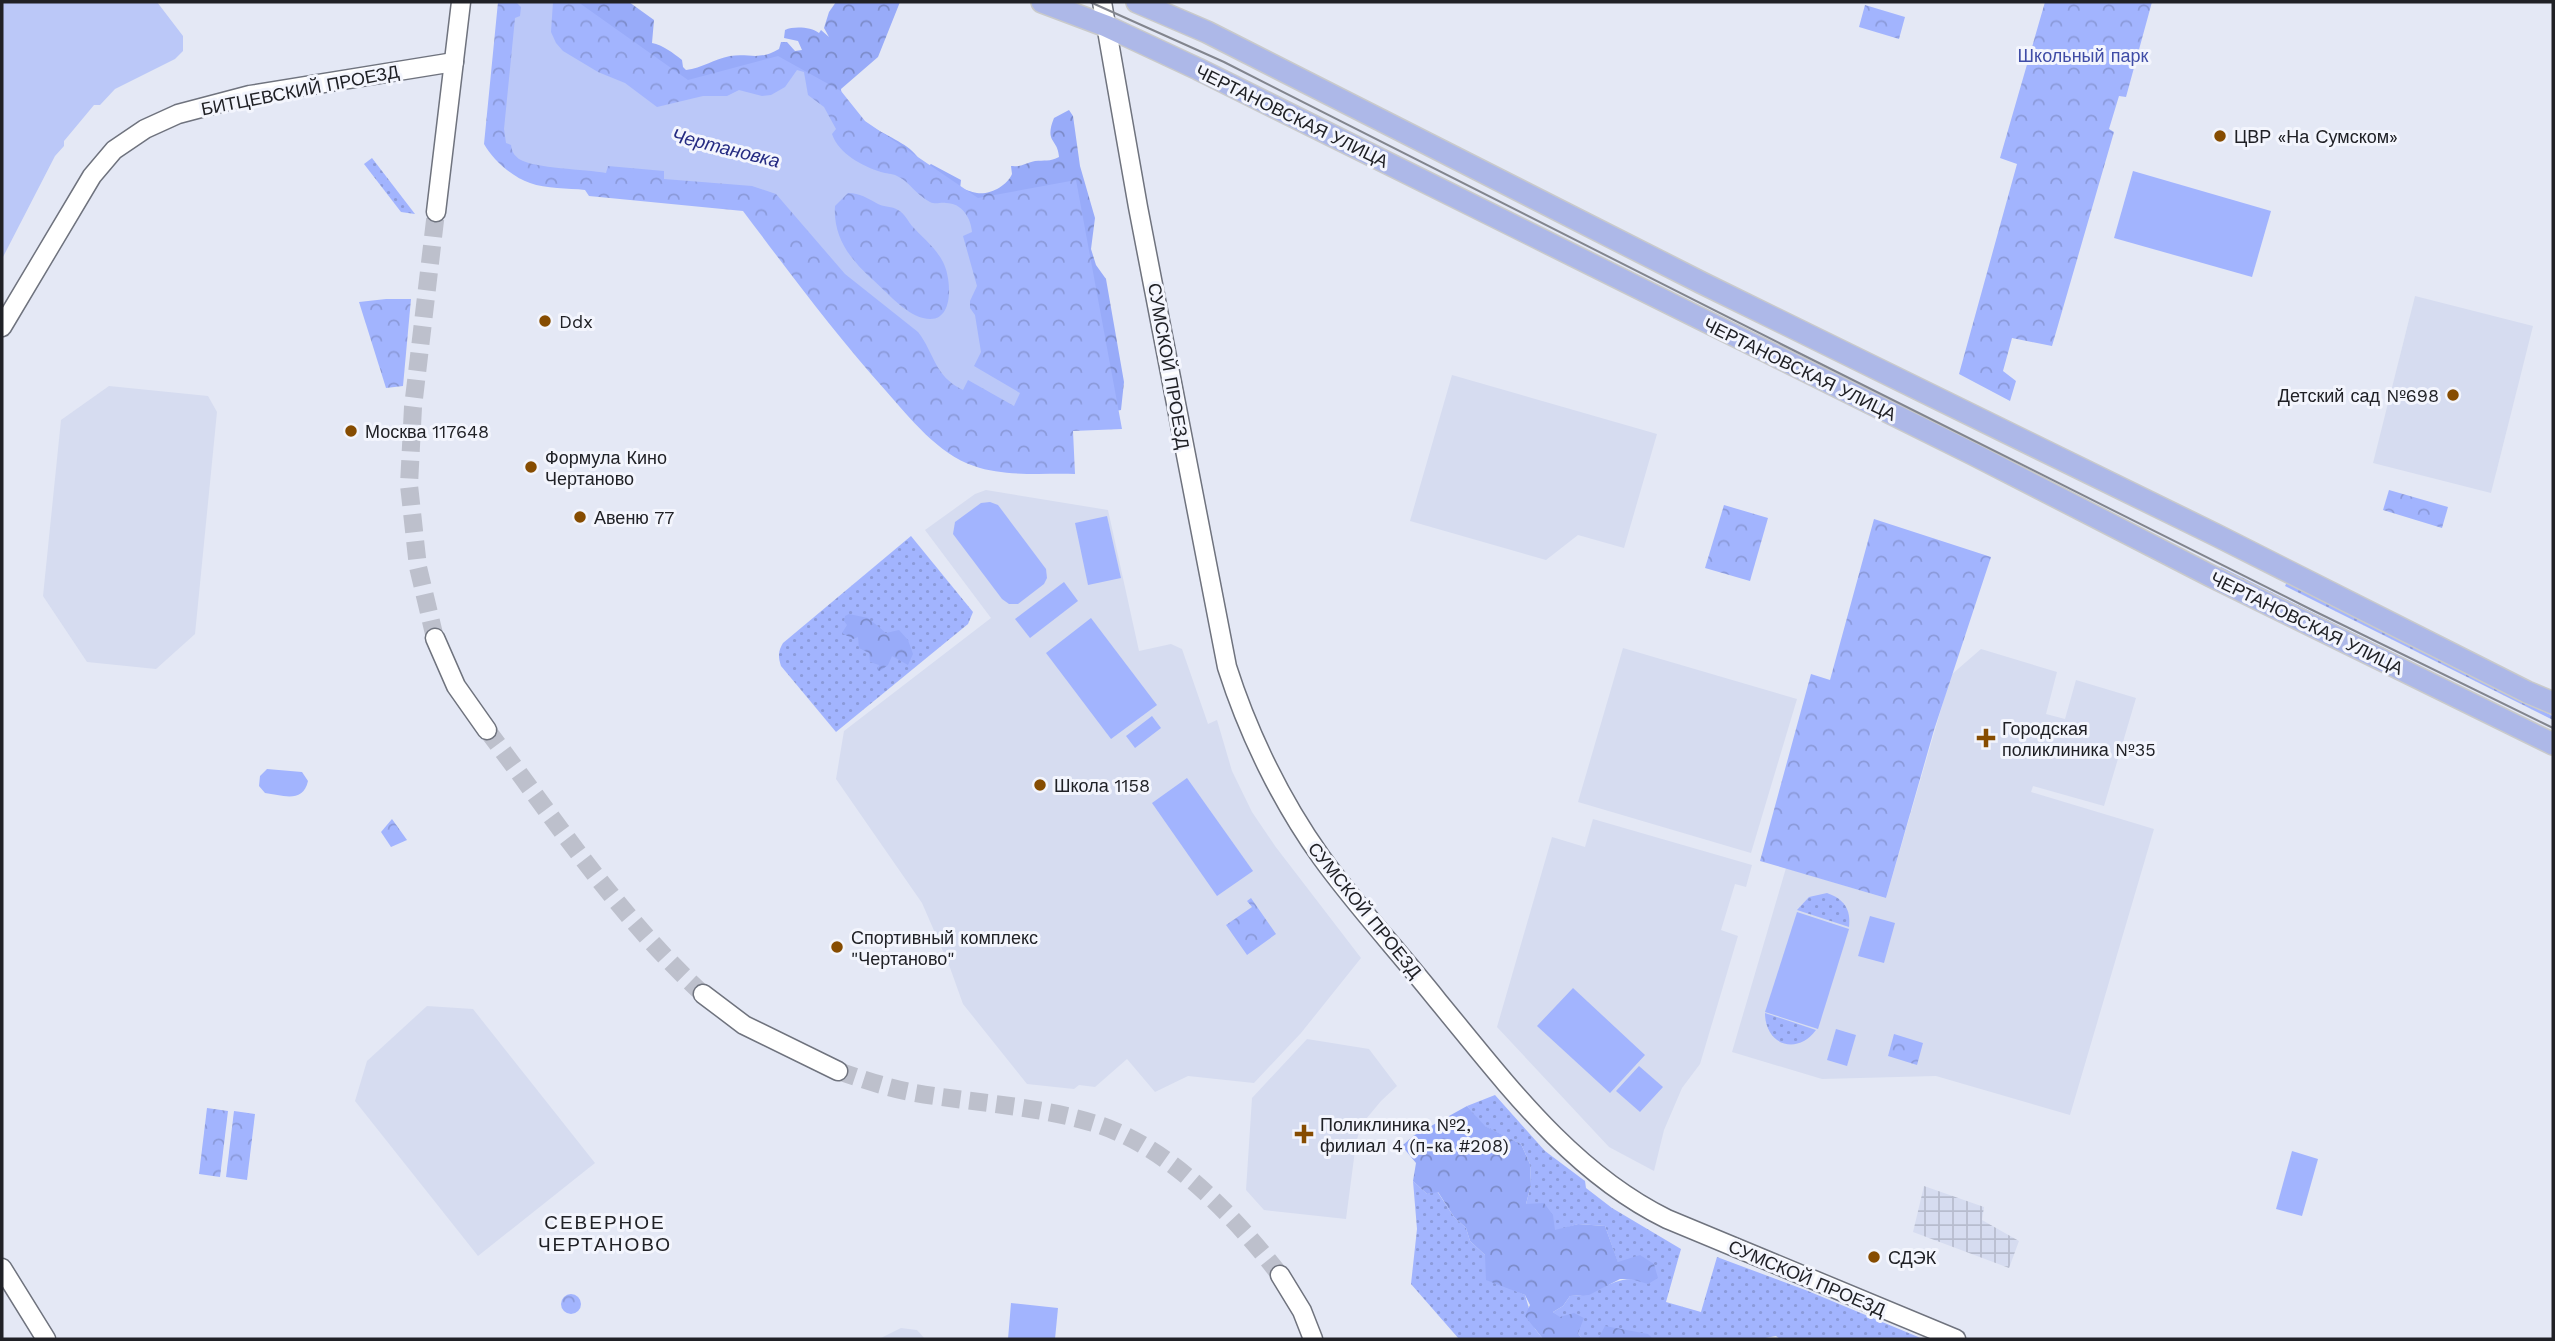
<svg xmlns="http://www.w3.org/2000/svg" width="2555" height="1341" viewBox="0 0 2555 1341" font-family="'Work Sans',sans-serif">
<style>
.built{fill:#d6dcf0}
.industrial{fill:url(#industrial-grid)}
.grass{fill:url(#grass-dots)}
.forest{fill:url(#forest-crowns)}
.park{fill:url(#park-crowns)}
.pitch{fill:#a2b4fe}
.water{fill:#bbc8f8;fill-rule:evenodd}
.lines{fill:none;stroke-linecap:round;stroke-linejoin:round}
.minor-tunnel{stroke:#bdc0cc;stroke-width:18;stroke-dasharray:18 9;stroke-linecap:butt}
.minor-casing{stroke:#6f737e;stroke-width:21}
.major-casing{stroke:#c9cacb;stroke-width:24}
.minor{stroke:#fff;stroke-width:18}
.major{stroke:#adb8e8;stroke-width:21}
.tram{stroke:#82858e;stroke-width:2}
.poi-dot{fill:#864c01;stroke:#f3f5fd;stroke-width:2.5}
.labels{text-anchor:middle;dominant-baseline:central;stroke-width:6;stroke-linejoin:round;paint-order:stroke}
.park-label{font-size:18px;fill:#3f4ca6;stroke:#f3f5fd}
.street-label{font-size:18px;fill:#202126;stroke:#f3f5fd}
.poi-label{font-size:18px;fill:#202126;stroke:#f3f5fd;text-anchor:start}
.water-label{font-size:19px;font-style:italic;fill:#252b82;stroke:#f3f5fd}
.neighbourhood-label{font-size:19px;letter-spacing:2px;fill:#202126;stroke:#f3f5fd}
</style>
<defs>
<pattern id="industrial-grid" width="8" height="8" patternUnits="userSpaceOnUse" patternTransform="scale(1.75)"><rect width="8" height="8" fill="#d6dcf0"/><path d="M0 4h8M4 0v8" fill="none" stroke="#b7bcce"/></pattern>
<pattern id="grass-dots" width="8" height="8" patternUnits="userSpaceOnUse" patternTransform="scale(1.75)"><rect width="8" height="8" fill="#a2b4fe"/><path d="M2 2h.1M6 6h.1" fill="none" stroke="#8b9ada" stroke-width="1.8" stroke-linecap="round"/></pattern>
<pattern id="forest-crowns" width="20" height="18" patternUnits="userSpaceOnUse" patternTransform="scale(1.75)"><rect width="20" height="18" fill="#98abf9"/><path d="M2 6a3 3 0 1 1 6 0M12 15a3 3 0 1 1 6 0" fill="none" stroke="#7c8bc9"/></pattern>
<pattern id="park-crowns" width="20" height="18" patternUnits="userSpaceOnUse" patternTransform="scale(1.75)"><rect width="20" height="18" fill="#a2b4fe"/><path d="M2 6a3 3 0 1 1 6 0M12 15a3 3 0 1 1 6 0" fill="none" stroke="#8b9ada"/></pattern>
</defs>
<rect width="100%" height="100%" fill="#e4e8f5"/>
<!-- built -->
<g class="built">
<polygon points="2415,296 2533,326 2491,493 2373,463"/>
<polygon points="1452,375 1657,434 1624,548 1578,535 1546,560 1410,521"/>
<polygon points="109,386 208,396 217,412 195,634 156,669 87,662 43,596 61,420"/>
<polygon points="986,490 1108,510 1139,651 1171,644 1182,649 1208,724 1217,720 1232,771 1252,812 1275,846 1361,958 1301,1033 1254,1083 1188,1076 1155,1092 1127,1059 1095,1087 1079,1085 1074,1089 1027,1084 963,1004 949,965 922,903 836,779 844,731 991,618 925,530 975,494"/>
<polygon points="1623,648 1797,699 1751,853 1578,802"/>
<polygon points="1981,649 2057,672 2046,714 2065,719 2076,680 2136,698 2104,806 2033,786 2031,792 2154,829 2070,1115 1936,1076 1822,1079 1732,1052 1786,868 1886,898 1951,675"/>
<polygon points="1593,819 1752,865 1746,887 1735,884 1721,930 1738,936 1700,1064 1682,1088 1664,1130 1654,1171 1609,1147 1497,1027 1552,837 1585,847"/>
<polygon points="427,1006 473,1009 595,1163 478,1256 355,1101 367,1061"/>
<polygon points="1307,1039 1369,1049 1397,1086 1381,1101 1361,1125 1356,1143 1346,1219 1264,1210 1246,1190 1252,1098"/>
<polygon points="901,1328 917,1330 925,1339 879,1339"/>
</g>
<!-- industrial -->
<polygon class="industrial" points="1924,1186 1984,1207 1982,1220 2019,1241 2009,1268 1913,1232"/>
<!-- grass -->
<g class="grass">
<polygon points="372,158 415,214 401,212 364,164"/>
<path d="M 911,536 L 973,612 L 968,624 L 836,732 L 781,666 C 778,657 778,651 783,643 Z"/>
<polygon points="2221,567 2553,732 2553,735 2219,570"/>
<polygon points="2287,582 2553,716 2553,720 2285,586"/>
<path d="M 1827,893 C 1844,899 1851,909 1849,927 L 1797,910 L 1809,897 Z"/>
<path d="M 1765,1013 L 1816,1030 C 1797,1056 1765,1045 1765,1013 Z"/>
<path d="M 1495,1095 L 1545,1151 L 1585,1181 L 1586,1188 L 1612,1208 L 1681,1249 L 1666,1302 L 1701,1312 L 1717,1257 L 1808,1291 L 1923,1339 L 1780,1339 L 1776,1336 L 1760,1339 L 1582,1339 L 1578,1333 L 1553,1312 L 1563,1306 L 1570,1296 C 1595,1297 1607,1280 1631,1279 L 1618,1263 L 1605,1226 L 1578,1224 L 1555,1231 L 1526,1204 L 1531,1185 L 1530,1164 L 1521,1144 L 1484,1126 L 1467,1106 Z"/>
<polygon points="1413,1181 1427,1194 1437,1191 1454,1217 1466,1228 1470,1241 1485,1255 1507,1287 1525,1295 1535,1329 1543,1339 1459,1339 1411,1284 1417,1229"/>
</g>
<!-- forest -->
<g class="forest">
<path d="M 552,2 L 629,2 L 654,20 L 652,43 C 663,45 673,53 682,60 L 683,67 L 686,70 C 702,68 714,59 730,56 C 750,53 759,61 779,49 L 781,42 L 787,42 L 795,51 L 802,50 L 798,41 L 784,38 L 785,30 C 794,26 811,27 819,33 L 821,30 L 829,37 L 824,28 L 829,12 L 836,2 L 900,2 L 878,57 L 841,89 C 843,128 911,135 921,163 L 927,167 L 931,164 L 961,180 L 960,189 C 967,189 970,192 977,193 C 990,195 1007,186 1012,174 L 1011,166 C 1023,167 1025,163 1035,161 C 1044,160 1050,162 1059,157 C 1058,138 1044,143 1054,118 L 1069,110 L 1073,116 L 1080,166 L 1095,218 L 1091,249 L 1096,265 L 1106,279 L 1124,382 L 1121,410 L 1115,411 L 718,95 L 552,23 Z"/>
<polygon points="849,614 868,618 886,633 899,630 908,640 913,654 908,665 892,656 888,665 880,671 877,670 879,665 870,662 869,653 859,648 858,637 853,639 842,633 847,625 844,621 845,616"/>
<polygon points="1467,1106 1485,1126 1521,1144 1530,1164 1531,1185 1526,1204 1544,1203 1553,1215 1555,1230 1578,1224 1605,1226 1618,1262 1640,1255 1654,1264 1658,1278 1648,1284 1631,1279 1620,1279 1589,1295 1570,1296 1563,1306 1553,1312 1560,1317 1574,1313 1584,1318 1578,1333 1582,1339 1543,1339 1525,1316 1530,1305 1525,1295 1486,1280 1485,1255 1470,1241 1466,1228 1454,1217 1438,1192 1427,1194 1413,1181 1416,1163 1402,1146 1413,1136"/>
<polygon points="1605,1326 1648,1334 1653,1339 1598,1339"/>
</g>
<!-- park -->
<g class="park">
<path d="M 498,2 L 578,2 L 688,80 L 778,56 L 841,91 L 865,121 L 978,198 L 1076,180 L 1122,429 L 1073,431 L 1075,474 C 1042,473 1005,477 974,466 C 938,454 910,418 886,391 C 835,334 789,272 743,211 L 589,196 L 585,190 C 568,188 546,189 530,183 C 512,177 493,160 484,144 Z"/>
<polygon points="2045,2 2152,2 2126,97 2119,96 2109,129 2114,132 2052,346 2012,338 2003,371 2016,381 2010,401 1959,374 2017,164 2000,158"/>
<polygon points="1865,5 1905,17 1899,39 1859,27"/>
<polygon points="386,299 411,299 403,386 386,388 359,302"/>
<polygon points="2389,490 2448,507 2442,528 2383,510"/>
<polygon points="1724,505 1768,518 1750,581 1705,568"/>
<polygon points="1874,519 1991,557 1934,730 1886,898 1760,861 1811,674 1830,680"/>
<polygon points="392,819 407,840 391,847 381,832"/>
<polygon points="1251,898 1276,934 1247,955 1226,925 1252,907 1247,901"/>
<polygon points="1894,1034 1923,1043 1917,1065 1888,1056"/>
<polygon points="207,1108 228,1111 220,1177 199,1174"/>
<polygon points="234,1111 255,1114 247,1180 226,1177"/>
<circle cx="571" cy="1304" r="10"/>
</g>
<!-- pitch -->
<g class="pitch">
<polygon points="2133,171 2271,211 2252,277 2114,238"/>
<polygon points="990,502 998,505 1046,569 1047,578 1044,584 1018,604 1009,604 1002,599 953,534 955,522 981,503"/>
<polygon points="1107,516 1121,578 1088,585 1075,523"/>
<polygon points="1064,582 1078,601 1030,638 1015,619"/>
<polygon points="1091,618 1157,705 1111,739 1046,653"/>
<polygon points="1152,716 1161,728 1135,748 1126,736"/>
<path d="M 267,769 L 302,772 L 308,781 C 303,804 282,795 265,793 L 259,786 L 260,776 Z"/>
<polygon points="1187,778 1253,871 1217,896 1152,803"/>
<polygon points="1797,912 1849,929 1818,1029 1765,1012"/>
<polygon points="1870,916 1895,923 1884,963 1858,956"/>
<polygon points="1573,988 1645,1055 1610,1093 1537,1026"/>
<polygon points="1836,1029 1856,1035 1847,1066 1827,1060"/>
<polygon points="1639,1066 1663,1087 1640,1112 1616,1091"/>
<polygon points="2292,1151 2318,1159 2302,1216 2276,1209"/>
<polygon points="1011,1303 1058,1308 1055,1339 1008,1339"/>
</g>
<!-- water -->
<g class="water">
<polygon points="2,2 157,2 183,36 183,51 175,59 115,89 100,105 94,105 64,141 64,146 55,156 3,257"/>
<path d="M 516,2 L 553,2 L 551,32 L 556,43 L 563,51 L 598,72 L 625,83 L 657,107 L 703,96 L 727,96 L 739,90 L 762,96 L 771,95 L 785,87 L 797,70 L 804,72 L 808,95 L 824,107 L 836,129 L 832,134 C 839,154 862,166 881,172 C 886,174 892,173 897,176 C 910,182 916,195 930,202 C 936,205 940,202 946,203 C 962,203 971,218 972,232 L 963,236 L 977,286 L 970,301 L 970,308 L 975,315 L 981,352 L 974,366 L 1020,393 L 1014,406 L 968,380 L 963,390 C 934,376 935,354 918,332 L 845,274 L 776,194 L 752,186 L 664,179 L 664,171 L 608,166 L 606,173 C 585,169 535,169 519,159 C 514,155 512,152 511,145 L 506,143 L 504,129 L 515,18 L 520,16 L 521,7 ZM 848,193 C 860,193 867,198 878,204 C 884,207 892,206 898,210 C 905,214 907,220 912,226 C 923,238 935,247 943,262 C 952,279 955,327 923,318 C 904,313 887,292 872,279 C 850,259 833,237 835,206 Z"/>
</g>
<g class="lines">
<!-- minor-tunnel -->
<g class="minor-tunnel">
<polyline points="435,638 418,567 409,485 413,407 436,212"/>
<path d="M 487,730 C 555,820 619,917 703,994"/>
<path d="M 838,1071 C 862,1079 885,1087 910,1092 C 971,1103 1034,1105 1093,1123 C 1168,1145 1234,1216 1280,1275"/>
</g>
<defs>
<g id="minor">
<path d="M 1102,2 L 1138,207 L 1227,667 C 1248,733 1281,801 1321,857 C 1357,907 1400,953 1438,1001 C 1505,1082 1571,1172 1667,1219 L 1956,1339"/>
<polyline points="436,212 461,2"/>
<polyline points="2,327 92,176 114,150 145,129 178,114 250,95 454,62"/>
<polyline points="435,638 456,686 487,730"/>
<polyline points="703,994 744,1025 838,1071"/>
<polyline points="2,1268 46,1339"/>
<polyline points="1280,1275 1302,1311 1313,1339"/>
</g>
<g id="major">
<polyline points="1042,2 1106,26 1198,69 1975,455 2211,576 2553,744"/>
<polyline points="1137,2 1207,32 1702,283 2216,535 2527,692 2553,703"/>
</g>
</defs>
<!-- minor casing -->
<use href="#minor" class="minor-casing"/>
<!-- major casing -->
<use href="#major" class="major-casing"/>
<!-- minor -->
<use href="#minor" class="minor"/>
<!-- major -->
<use href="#major" class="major"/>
<!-- tram -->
<polyline class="tram" points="1090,2 1224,62 1781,344 2308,608 2553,728"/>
</g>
<!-- markers -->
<g class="poi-dot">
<circle cx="2220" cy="136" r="7"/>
<circle cx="545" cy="321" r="7"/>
<circle cx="2453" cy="395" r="7"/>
<circle cx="351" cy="431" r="7"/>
<circle cx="531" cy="467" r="7"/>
<circle cx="580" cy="517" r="7"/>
<path d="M1982.5 727.5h7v7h7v7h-7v7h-7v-7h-7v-7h7z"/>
<circle cx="1040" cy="785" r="7"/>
<circle cx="837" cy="947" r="7"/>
<path d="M1300.5 1123.5h7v7h7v7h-7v7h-7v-7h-7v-7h7z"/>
<circle cx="1874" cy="1257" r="7"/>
</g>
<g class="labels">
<!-- park labels -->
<g class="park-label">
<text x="2083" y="55">Школьный парк</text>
</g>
<!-- street labels -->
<g class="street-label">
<text transform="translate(300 90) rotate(-11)">БИТЦЕВСКИЙ ПРОЕЗД</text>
<text transform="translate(1292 116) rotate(26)">ЧЕРТАНОВСКАЯ УЛИЦА</text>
<text transform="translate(1169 366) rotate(80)">СУМСКОЙ ПРОЕЗД</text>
<text transform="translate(1800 369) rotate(26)">ЧЕРТАНОВСКАЯ УЛИЦА</text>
<text transform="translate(2307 623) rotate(26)">ЧЕРТАНОВСКАЯ УЛИЦА</text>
<text transform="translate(1365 910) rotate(51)">СУМСКОЙ ПРОЕЗД</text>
<text transform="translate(1807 1278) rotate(23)">СУМСКОЙ ПРОЕЗД</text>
</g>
<!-- poi labels -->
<g class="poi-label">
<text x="2234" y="136">ЦВР «На Сумском»</text>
<text x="559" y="321">Ddx</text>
<text x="2439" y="395" text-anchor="end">Детский сад №698</text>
<text x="365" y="431">Москва 117648</text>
<text x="545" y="457">Формула Кино<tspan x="545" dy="21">Чертаново</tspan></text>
<text x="594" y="517">Авеню 77</text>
<text x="2002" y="728">Городская<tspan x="2002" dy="21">поликлиника №35</tspan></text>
<text x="1054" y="785">Школа 1158</text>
<text x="851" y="937">Спортивный комплекс<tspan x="851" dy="21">"Чертаново"</tspan></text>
<text x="1320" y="1124">Поликлиника №2,<tspan x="1320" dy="21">филиал 4 (п-ка #208)</tspan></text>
<text x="1888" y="1257">СДЭК</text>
</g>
<!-- water labels -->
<g class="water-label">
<text transform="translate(726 148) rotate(14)">Чертановка</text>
</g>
<!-- neighbourhood labels -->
<g class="neighbourhood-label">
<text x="605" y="1222">СЕВЕРНОЕ<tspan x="605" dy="22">ЧЕРТАНОВО</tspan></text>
</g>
</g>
<!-- border -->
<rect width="2555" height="1341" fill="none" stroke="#202126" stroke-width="7"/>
</svg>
